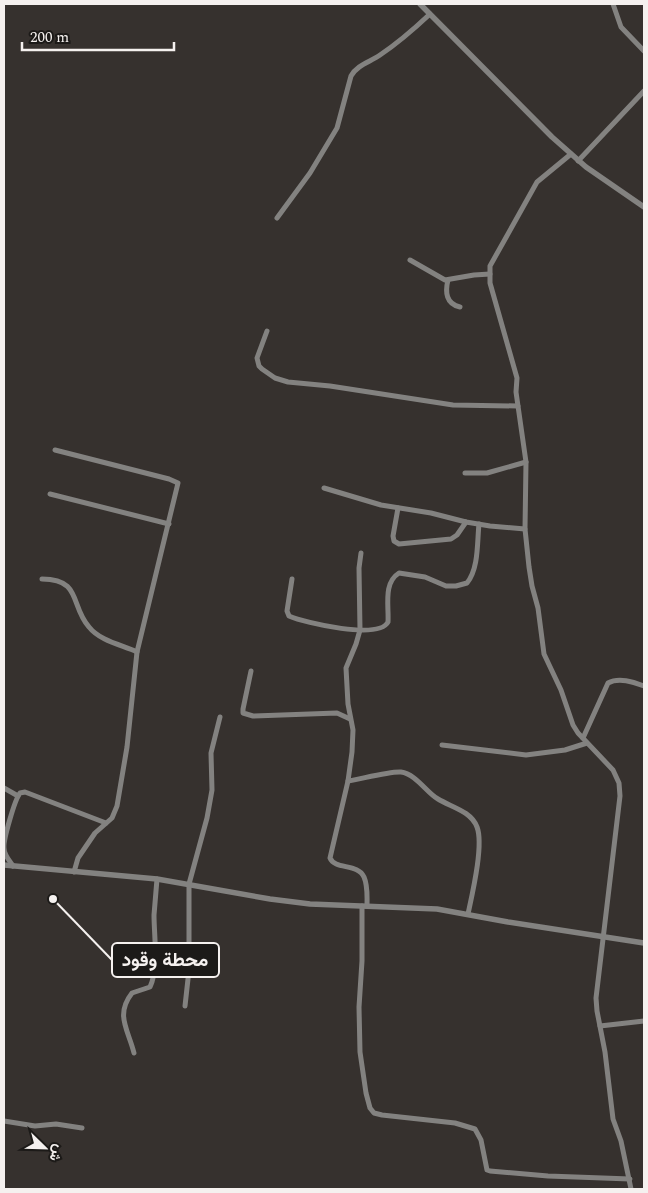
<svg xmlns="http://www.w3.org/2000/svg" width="648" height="1193" viewBox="0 0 648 1193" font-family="Spectral,Vazirmatn,serif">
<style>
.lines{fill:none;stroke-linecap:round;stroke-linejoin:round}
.minor{stroke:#838280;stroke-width:5}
.tertiary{stroke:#838280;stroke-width:5.5}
.leader{fill:none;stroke:#f5f1ef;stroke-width:2}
.callout-dot{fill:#f5f1ef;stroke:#1c1a18;stroke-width:2}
.callout{fill:#1c1a18;stroke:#f5f1ef;stroke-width:2}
.callout-label{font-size:19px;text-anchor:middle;font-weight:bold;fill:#f5f1ef}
</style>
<rect width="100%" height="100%" fill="#36312e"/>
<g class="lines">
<!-- minor -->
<g class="minor">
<polyline points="613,4 621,27 644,51"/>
<polyline points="571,154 537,182 490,266 490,283 517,378 516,392 526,462 525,529 529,567 532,586 538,608 544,654 561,690 573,725 578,733 613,770 619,783 620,796 596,998 597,1011 605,1052 613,1119 621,1141 631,1189"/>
<polyline points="578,161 644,91"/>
<path d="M 277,218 L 310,173 L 337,128 L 351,76 C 357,65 370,62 380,55 C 398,43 414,29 430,14"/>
<polyline points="410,260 445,280 474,275 490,274"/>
<path d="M 448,280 C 445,292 446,304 460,307"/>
<polyline points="267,331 257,358 259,366 262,369 275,378 288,382 330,386 453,405 518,406"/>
<polyline points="55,450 169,479 178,483 137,652 127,747 117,806 112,818 95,833 78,858 74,872"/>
<polyline points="465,473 487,473 526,462"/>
<polyline points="324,488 381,505 431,513 466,522 490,526 525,529"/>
<polyline points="50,494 169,524"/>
<polyline points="398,508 393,536 394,541 399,544 451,539 457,535 466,522"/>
<path d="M 361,553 L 359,568 L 360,630 L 356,644 L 346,668 L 348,704 L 353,730 L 352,752 L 348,781 L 330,858 C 335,870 358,863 364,877 C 368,886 367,897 367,906"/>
<path d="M 42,579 C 82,579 70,606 89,627 C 100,641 122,645 137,652"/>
<path d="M 292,579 L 287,611 L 289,616 C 305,623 379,640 388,622 C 389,606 383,583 399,573 L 425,577 L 446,586 L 456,586 L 467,583 C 479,568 477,542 479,524"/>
<polyline points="251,671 243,709 243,713 253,716 337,713 350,719"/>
<path d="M 583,738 L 608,683 C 619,677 633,682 644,686"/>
<polyline points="442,745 526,755 565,750 587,743"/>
<path d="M 348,781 C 361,779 390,771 401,772 C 416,774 426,792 438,799 C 451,807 471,811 477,827 C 484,845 472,895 468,914"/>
<polyline points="4,788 18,796"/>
<path d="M 13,866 C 9,860 4,855 4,848 C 3,840 15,799 20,793 L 25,792 L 106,823"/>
<polyline points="362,906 362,961 359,1007 360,1052 366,1093 370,1108 374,1113 382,1115 455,1123 475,1129 481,1140 487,1170 490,1171 548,1176 630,1179"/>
<polyline points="185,1006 189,970 189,884 207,818 212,790 211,753 220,717"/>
<polyline points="600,1026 644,1021"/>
<path d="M 134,1053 C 128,1029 115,1015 132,993 L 150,987 C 159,968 154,936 154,915 C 155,903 156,891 157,879"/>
<polyline points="4,1121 35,1126 56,1124 82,1128"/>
</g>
<!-- tertiary -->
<g class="tertiary">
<polyline points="420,4 552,137 586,167 644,207"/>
<polyline points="4,865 157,879 270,899 310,904 437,909 508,922 644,943"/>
</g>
</g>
<!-- callouts -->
<path class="leader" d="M53 899L112 960"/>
<circle class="callout-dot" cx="53" cy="899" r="5"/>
<rect class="callout" x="112" y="943" width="107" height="34" rx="5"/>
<g class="callout-label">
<text x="165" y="966">محطة وقود</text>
</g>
<!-- border -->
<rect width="648" height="1193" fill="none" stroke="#f5f1ef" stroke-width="10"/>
<!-- north arrow -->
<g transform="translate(45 1148) rotate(113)" stroke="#1c1a18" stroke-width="4" paint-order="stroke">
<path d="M0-4L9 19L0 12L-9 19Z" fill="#f5f1ef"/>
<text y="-8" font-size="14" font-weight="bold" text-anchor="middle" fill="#f5f1ef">ش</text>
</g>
<!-- scale -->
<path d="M22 42v8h152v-8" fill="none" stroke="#f5f1ef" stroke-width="2.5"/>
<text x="30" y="42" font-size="15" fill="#f5f1ef" stroke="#1c1a18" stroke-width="4" paint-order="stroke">200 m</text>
</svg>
